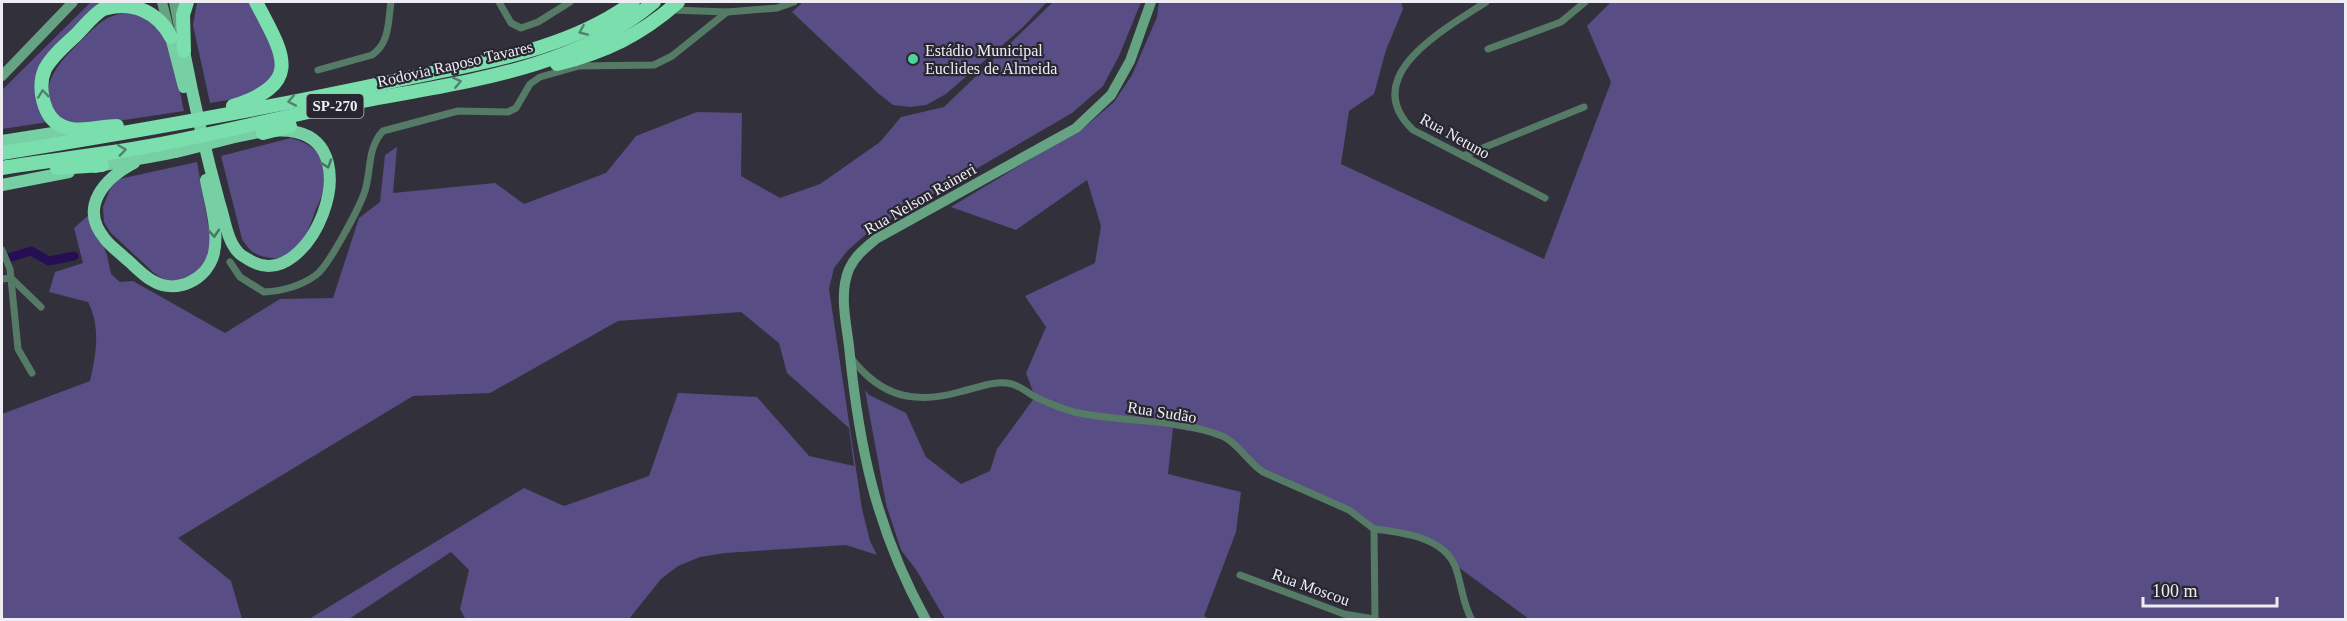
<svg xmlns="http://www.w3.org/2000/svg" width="2347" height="621" viewBox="0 0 2347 621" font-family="Georgia,serif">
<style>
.green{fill:#584d85}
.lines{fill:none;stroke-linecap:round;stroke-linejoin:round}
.canal{stroke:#260e55;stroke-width:9}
.minor{stroke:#557b67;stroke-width:7}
.secondary{stroke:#65a383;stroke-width:10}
.trunk{stroke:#76d0a4;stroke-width:12}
.motorway{stroke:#7bdead;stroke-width:14}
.oneway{stroke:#52826f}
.oneway2{stroke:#4b7365}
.poi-dot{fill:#4fd399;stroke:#282731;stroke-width:2}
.labels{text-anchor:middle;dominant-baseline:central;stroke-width:4.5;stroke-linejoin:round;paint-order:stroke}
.shield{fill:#282731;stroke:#b3b2ba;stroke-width:1.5}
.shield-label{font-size:15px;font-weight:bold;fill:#eeedf4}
.poi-label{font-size:16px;fill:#eeedf4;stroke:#282731;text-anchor:start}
.street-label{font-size:16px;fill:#eeedf4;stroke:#282731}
</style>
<rect width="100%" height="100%" fill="#32313b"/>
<!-- green -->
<g class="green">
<polygon points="91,2 102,2 47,57 48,122 2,129 2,90"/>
<polygon points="197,2 251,2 278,58 272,81 240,98 210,103 193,25"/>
<polygon points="803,2 1047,2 1022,28 946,94 926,105 910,107 893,105 879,94 792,12"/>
<path d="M 1053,2 L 1141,2 L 1119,56 L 1103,86 L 1072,113 L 871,230 L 848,250 L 834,268 L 829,289 L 862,509 L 870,541 L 877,555 L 846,545 L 725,553 L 700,557 L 678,566 L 661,579 L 629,619 L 466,620 L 460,609 L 469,570 L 451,552 L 349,619 L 309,619 L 524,488 L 564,506 L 649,476 L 678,393 L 757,397 L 809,456 L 854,466 L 849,428 L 787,373 L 779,343 L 741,312 L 618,321 L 490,393 L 413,396 L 178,538 L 231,581 L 242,619 L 2,620 L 2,414 L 90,381 C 96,355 101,327 88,302 L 49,292 L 55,272 L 83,263 L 74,228 L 90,214 L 107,255 L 111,274 L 120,282 L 133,281 L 225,333 L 280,299 L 333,298 L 359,218 L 380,202 L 385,155 L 397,147 L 393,193 L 495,183 L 524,204 L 606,173 L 636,136 L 697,112 L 742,113 L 741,176 L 780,198 L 820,184 L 880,142 L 901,117 L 944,107 Z"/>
<polygon points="1159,2 1401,2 1403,9 1386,50 1374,94 1349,111 1341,164 1544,259 1611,82 1587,26 1611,2 2345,2 2345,619 1529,619 1454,564 1441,549 1409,533 1374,529 1349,510 1263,472 1224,437 1173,428 1168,474 1241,492 1236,532 1204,616 1209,619 945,619 917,571 901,550 886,504 865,390 869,395 906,413 926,457 961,484 990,471 997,449 1035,397 1026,373 1046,327 1025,296 1095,263 1101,226 1087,180 1016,230 951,207 1087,125 1114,102 1132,75 1157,17"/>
<path d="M 124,13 C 134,14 147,14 156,21 C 173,35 179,89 184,111 L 71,128 C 28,99 53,67 82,40 C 97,25 103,17 124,13 Z"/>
<path d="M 291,138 C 305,142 320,149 325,165 C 331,180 322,195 316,209 C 308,231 300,261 271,258 C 256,256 250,252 242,239 L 221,156 Z"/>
<polygon points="197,162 213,252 190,280 168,282 154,273 110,232 104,222 103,207 110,189 119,179"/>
</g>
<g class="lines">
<!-- canal -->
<polyline class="canal" points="2,260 31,251 49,261 74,256"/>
<!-- minor -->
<g class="minor">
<polyline points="499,2 511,23 521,28 538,22 570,2"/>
<path d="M 1486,2 C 1445,29 1357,76 1413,130 L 1545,198"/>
<polyline points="672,10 727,12"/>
<polyline points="1488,49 1561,22 1585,2"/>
<path d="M 318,70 L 372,55 C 390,43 388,21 391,2"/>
<polyline points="1463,156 1584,107"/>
<polyline points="2,250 10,269 18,349 32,373"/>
<path d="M 230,262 L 240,277 L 264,292 C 282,291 301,286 316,275 C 328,267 363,202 366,187 C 371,167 368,147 383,131 L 458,111 L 508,112 L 516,108 L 530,84 L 540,77 L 579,66 L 654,65 L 672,56 L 727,12 L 777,8 L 794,2"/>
<polyline points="2,279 11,278 41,307"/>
<path d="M 851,358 C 882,398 916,405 963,391 C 980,387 995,380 1012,384 C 1019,386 1026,391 1032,395 C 1044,402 1061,408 1074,412 C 1123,423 1176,418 1222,436 C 1237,442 1249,463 1263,472 L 1349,510 L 1374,529"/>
<path d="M 1374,529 C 1401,532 1443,537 1455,566 C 1462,584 1462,603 1472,620"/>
<polyline points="1374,529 1375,620"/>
<polyline points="1240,575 1344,614 1374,619"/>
</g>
<!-- secondary -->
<g class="secondary">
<polyline points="162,2 169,30"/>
<polyline points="174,2 179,27"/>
<polyline points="2,76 73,2"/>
<path d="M 926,620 C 876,529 859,448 849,346 C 846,322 839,293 849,269 C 855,256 865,248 876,239 L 1076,128 L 1111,95 L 1130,61 L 1151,2"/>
</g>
<!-- trunk -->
<g class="trunk">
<polyline points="171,37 184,87"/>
<polyline points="2,141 72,130"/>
<path d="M 134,163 C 105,178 78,207 105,239 C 110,246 119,252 125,258 C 134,265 143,276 153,281 C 177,295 208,279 214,253 C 219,230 210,203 206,180"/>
<path d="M 95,167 C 122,161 149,158 175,152 C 209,145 262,125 296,132 C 369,148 309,291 253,262 C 248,259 241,256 238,252 C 227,240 225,220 220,205 C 206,154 194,103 184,51"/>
<polyline points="2,185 69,172"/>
</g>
<!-- motorway -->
<g class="motorway">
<polyline points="184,51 183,15 187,2"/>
<path d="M 557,64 C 605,52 641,35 678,2"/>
<path d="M 233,106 C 305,83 283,54 256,2"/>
<path d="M 117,126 C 99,126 79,134 62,126 C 43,118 37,87 45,69 C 52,56 65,45 76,35 C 84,27 93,15 103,9 C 132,0 158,12 171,37"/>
<polyline points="263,133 290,126"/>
<path d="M 2,153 C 133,132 264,109 394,81 C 475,63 566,52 633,2"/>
<path d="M 2,168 C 51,160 101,155 150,146 C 210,135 269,120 328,108 C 438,84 566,77 654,2"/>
<polyline points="57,168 102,165"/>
</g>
</g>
<!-- one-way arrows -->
<defs><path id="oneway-chevron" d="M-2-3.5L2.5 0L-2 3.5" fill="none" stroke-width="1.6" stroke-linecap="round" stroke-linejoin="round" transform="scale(1.5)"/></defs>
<g class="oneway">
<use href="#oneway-chevron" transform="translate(583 31) rotate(157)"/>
<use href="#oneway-chevron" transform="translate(457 82) rotate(-13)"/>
<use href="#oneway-chevron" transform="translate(43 94) rotate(-96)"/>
<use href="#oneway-chevron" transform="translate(292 101) rotate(169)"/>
<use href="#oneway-chevron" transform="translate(122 150) rotate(-8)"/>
</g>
<g class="oneway2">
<use href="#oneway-chevron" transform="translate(327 164) rotate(72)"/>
<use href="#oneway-chevron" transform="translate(214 233) rotate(86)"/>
</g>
<!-- markers -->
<circle class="poi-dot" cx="913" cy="59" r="6"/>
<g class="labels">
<!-- shield labels -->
<rect class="shield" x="306.5" y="94" width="57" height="24" rx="4.5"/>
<g class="shield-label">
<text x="335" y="106">SP-270</text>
</g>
<!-- poi labels -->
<g class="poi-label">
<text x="925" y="50">Estádio Municipal<tspan x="925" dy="18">Euclides de Almeida</tspan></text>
</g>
<!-- street labels -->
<g class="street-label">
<text transform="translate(455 64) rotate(-13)">Rodovia Raposo Tavares</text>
<text transform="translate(1455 136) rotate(29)">Rua Netuno</text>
<text transform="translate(920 199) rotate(-30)">Rua Nelson Raineri</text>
<text transform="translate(1162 412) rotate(9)">Rua Sudão</text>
<text transform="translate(1311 587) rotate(20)">Rua Moscou</text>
</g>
</g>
<!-- border -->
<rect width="2347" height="621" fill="none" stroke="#eeedf4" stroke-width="6"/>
<!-- scale -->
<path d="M2143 597v9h134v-9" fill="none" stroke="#eeedf4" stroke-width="3"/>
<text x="2152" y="597" font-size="18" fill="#eeedf4" stroke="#282731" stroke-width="4.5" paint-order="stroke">100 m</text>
</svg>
